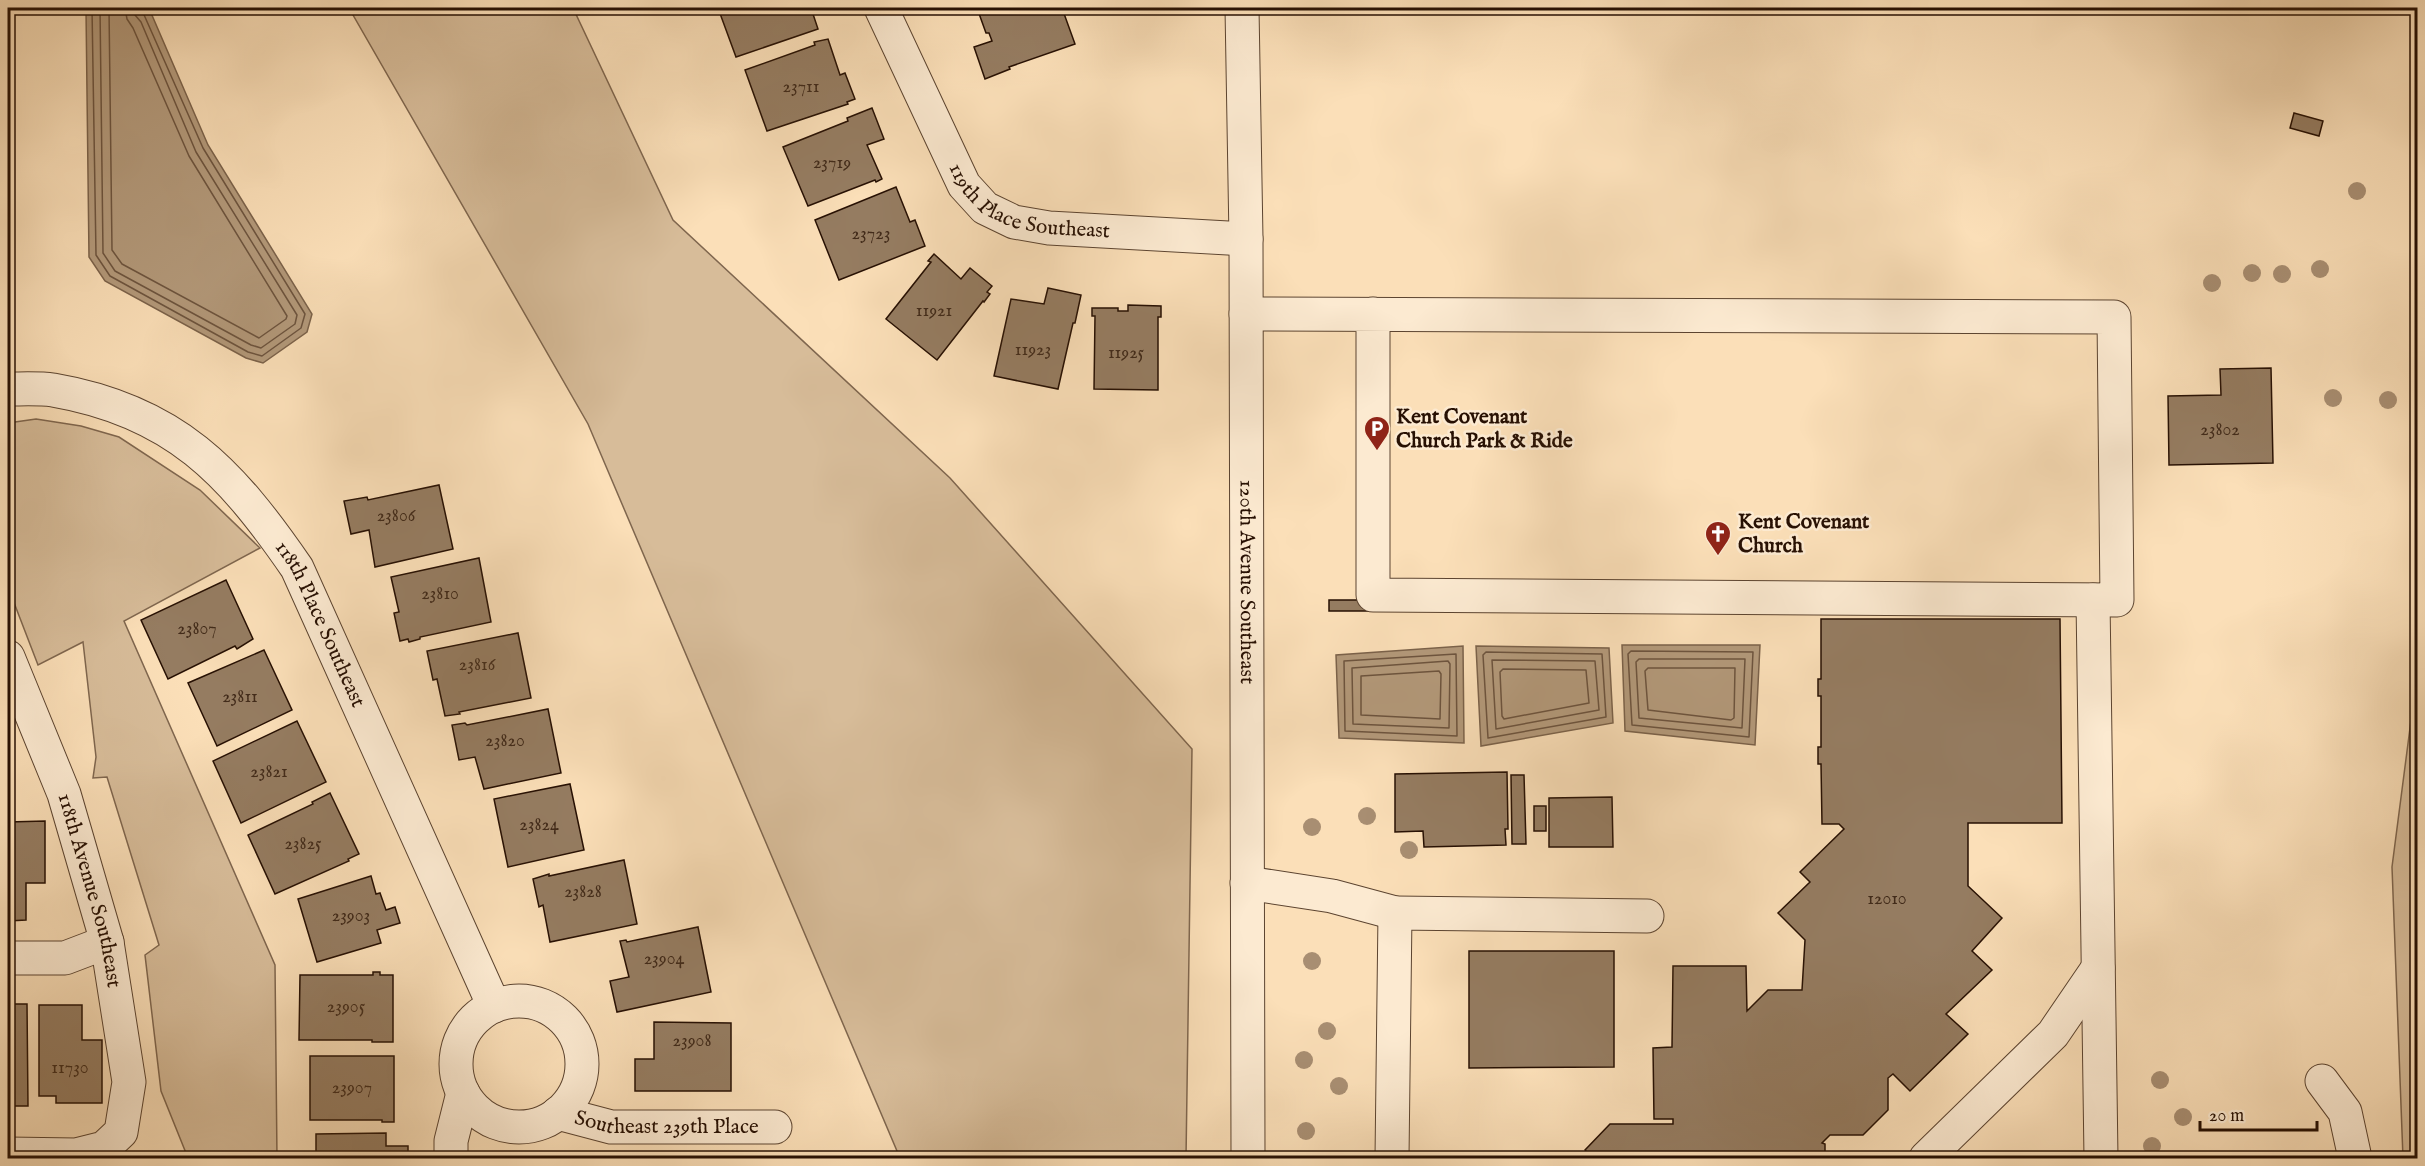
<svg xmlns="http://www.w3.org/2000/svg" width="2425" height="1166" viewBox="0 0 2425 1166" font-family="'IM FELL English',serif">
<style>
.green{fill:#d7bc99;stroke:#7f664e;stroke-width:1.5}
.water{fill:#b3997a;stroke:#7b624a;stroke-width:1.5}
.lines{fill:none;stroke-linecap:round;stroke-linejoin:round}
.shore{stroke:#6d543e;stroke-width:1.5}
.building{fill:#957c61;stroke:#271003;stroke-width:1.5}
.minor-casing{stroke:#5c4430;stroke-width:35}
.minor{stroke:#fcead1;stroke-width:33}
.tree{fill:#a88e72}
.labels{text-anchor:middle;dominant-baseline:central;stroke-width:5;stroke-linejoin:round;paint-order:stroke}
.number-label{font-size:18px;fill:#422b1a}
.street-label{font-size:21px;fill:#271003;stroke:#fcead1}
.poi-label{font-size:21px;font-weight:bold;fill:#271003;stroke:#fcead1;text-anchor:start}
</style>
<rect width="100%" height="100%" fill="#fbdfb8"/>
<filter id="stains"><feTurbulence type="fractalNoise" baseFrequency=".00333" numOctaves="4"/><feColorMatrix values="0 0 0 0 .2 0 0 0 0 .09 0 0 0 0 .02 0 0 0 .5 -.17"/></filter>
<radialGradient id="worn" r=".72"><stop offset=".6" stop-color="#630" stop-opacity="0"/><stop offset="1" stop-color="#630" stop-opacity=".3"/></radialGradient>
<!-- green -->
<g class="green">
<polygon points="349,8 573,8 673,220 950,478 1192,749 1186,1158 900,1158 588,424"/>
<polygon points="36,419 81,426 119,437 200,490 260,548 124,621 275,965 277,1158 188,1158 161,1091 145,955 159,945 107,777 93,778 96,757 83,642 38,665 8,587 8,426 15,422"/>
<polygon points="2417,674 2418,1158 2403,1158 2392,867"/>
</g>
<!-- water -->
<g class="water">
<polygon points="88,8 145,8 151,13 208,145 312,314 307,332 263,363 246,358 105,281 89,257 86,10"/>
<polygon points="1622,645 1760,645 1755,745 1625,731"/>
<polygon points="1463,646 1464,743 1339,738 1336,655"/>
<polygon points="1476,646 1609,648 1613,723 1481,746"/>
</g>
<g class="lines">
<!-- shore -->
<g class="shore">
<polyline points="92,8 96,255 110,276 248,352 262,356 301,328 305,314 203,148 141,8"/>
<polyline points="100,8 103,253 115,271 251,345 261,348 295,324 297,315 196,152 141,22 135,15 134,8"/>
<polyline points="109,8 112,250 122,264 259,338 286,319 287,316 189,156 133,28 127,19 125,8"/>
<polygon points="1631,651 1753,652 1749,737 1632,725 1628,654"/>
<polygon points="1486,652 1602,654 1606,717 1488,738 1483,655"/>
<polygon points="1456,654 1457,736 1345,731 1344,661"/>
<polygon points="1639,659 1745,659 1742,728 1639,718 1636,662"/>
<polygon points="1492,660 1595,661 1599,710 1496,729"/>
<polygon points="1448,661 1450,664 1449,728 1353,724 1352,668"/>
<polygon points="1648,668 1735,668 1734,718 1731,720 1648,710 1645,671"/>
<polygon points="1503,669 1586,670 1589,703 1504,719 1502,716 1500,672"/>
<polygon points="1439,671 1441,674 1440,719 1361,715 1361,676"/>
</g>
</g>
<!-- building -->
<g class="building">
<polygon points="718,8 811,8 818,29 736,57"/>
<polygon points="977,8 1062,8 1075,44 1009,67 1010,69 985,79 974,47 992,41 989,33 986,33"/>
<polygon points="828,39 840,75 845,73 855,99 847,102 848,104 767,131 745,70 815,45 814,42"/>
<polygon points="872,108 884,139 867,145 882,179 876,182 875,180 808,206 783,147 848,121 847,118"/>
<polygon points="2294,113 2323,121 2319,136 2290,128"/>
<polygon points="896,187 910,222 915,220 925,246 839,280 815,220"/>
<polygon points="934,254 961,279 970,268 992,286 987,292 990,294 984,302 983,301 937,360 886,319 931,262 928,261"/>
<polygon points="1048,288 1081,295 1075,323 1073,323 1058,389 994,376 1011,299 1044,304"/>
<polygon points="1128,305 1161,306 1161,317 1158,317 1158,390 1094,389 1095,316 1092,316 1092,308 1118,308 1118,311 1128,311"/>
<polygon points="2271,368 2273,463 2169,465 2168,396 2221,395 2220,369"/>
<polygon points="439,485 453,549 375,567 369,530 351,534 344,501 367,497 368,500"/>
<polygon points="479,558 491,622 420,637 420,639 409,642 408,639 400,641 394,613 399,612 391,577"/>
<polygon points="226,580 253,639 237,649 235,646 168,679 141,620"/>
<rect x="1329" y="600" width="59" height="11"/>
<polygon points="1821,619 2060,619 2062,823 1968,823 1968,886 2002,918 1972,951 1992,970 1946,1014 1968,1034 1910,1091 1893,1074 1888,1078 1888,1110 1863,1135 1830,1135 1822,1143 1825,1144 1825,1152 1832,1158 1593,1158 1585,1150 1610,1124 1673,1124 1673,1119 1654,1119 1653,1048 1672,1047 1673,966 1746,966 1747,1011 1768,990 1802,990 1805,940 1778,913 1810,882 1800,872 1844,829 1839,824 1822,824 1821,764 1818,764 1818,747 1821,747 1821,696 1818,696 1818,679 1821,679"/>
<polygon points="518,633 531,698 459,712 460,714 445,716 437,679 433,680 427,651"/>
<polygon points="264,650 292,710 217,746 188,683"/>
<polygon points="548,709 561,773 484,789 475,757 459,760 452,725 465,723 467,725"/>
<polygon points="297,721 326,782 241,823 213,761"/>
<polygon points="1507,772 1508,829 1505,829 1506,845 1424,847 1423,831 1395,832 1395,774"/>
<polygon points="1511,775 1524,775 1526,844 1512,844"/>
<polygon points="570,784 584,850 508,867 494,799"/>
<polygon points="330,793 359,854 348,859 349,861 275,894 248,835 313,804 312,802"/>
<polygon points="1612,797 1613,847 1549,847 1549,798"/>
<rect x="1534" y="806" width="12" height="25"/>
<polygon points="45,821 45,883 26,883 26,920 8,921 8,822"/>
<polygon points="624,860 637,924 550,942 543,905 539,907 533,879 549,874 549,876"/>
<polygon points="371,876 376,894 380,893 386,910 395,907 400,923 377,930 381,943 317,962 298,899"/>
<polygon points="698,927 711,992 617,1012 610,981 629,977 620,941 626,940 627,942"/>
<polygon points="1469,951 1614,951 1614,1067 1469,1068"/>
<polygon points="373,972 380,972 380,975 393,975 393,1042 372,1042 372,1040 299,1040 300,975 373,975"/>
<polygon points="8,1004 27,1004 28,1106 8,1106"/>
<polygon points="39,1005 82,1005 82,1040 102,1040 102,1103 56,1103 56,1096 39,1096"/>
<polygon points="654,1022 731,1023 731,1091 635,1091 635,1059 654,1059"/>
<polygon points="310,1056 394,1056 394,1122 382,1122 382,1120 310,1120"/>
<polygon points="386,1133 386,1146 408,1146 408,1158 316,1158 316,1134"/>
</g>
<g class="lines">
<defs>
<g id="minor">
<path id="s1" d="M 881,8 L 964,185 L 985,208 L 1014,222 L 1049,228 L 1246,239"/>
<path id="s2" d="M 1242,8 L 1246,239 L 1248,1158"/>
<polyline points="1246,314 2114,317 2117,600 1373,595 1373,314"/>
<path id="s3" d="M 8,389 C 22,389 39,388 53,390 C 175,411 231,472 297,568 L 494,1006"/>
<polyline points="2093,600 2101,1158"/>
<path id="s4" d="M 8,657 L 64,794 L 107,942 L 129,1082 L 121,1132 L 104,1148 L 76,1155 L 8,1154"/>
<polyline points="1247,883 1332,896 1395,913"/>
<polyline points="8,958 65,958 107,942"/>
<circle cx="519" cy="1064" r="63"/>
<polyline points="2322,1081 2345,1112 2355,1158"/>
<path id="s5" d="M 558,1113 L 611,1127 L 775,1127"/>
<polyline points="451,1158 451,1141 463,1093"/>
<polyline points="1392,1158 1395,913 1647,916"/>
<polyline points="1926,1158 2053,1034 2098,968"/>
</g>
</defs>
<!-- minor casing -->
<use href="#minor" class="minor-casing"/>
<!-- minor -->
<use href="#minor" class="minor"/>
</g>
<!-- trees -->
<g class="tree">
<circle cx="2357" cy="191" r="9"/>
<circle cx="2320" cy="269" r="9"/>
<circle cx="2252" cy="273" r="9"/>
<circle cx="2282" cy="274" r="9"/>
<circle cx="2212" cy="283" r="9"/>
<circle cx="2333" cy="398" r="9"/>
<circle cx="2388" cy="400" r="9"/>
<circle cx="1367" cy="816" r="9"/>
<circle cx="1312" cy="827" r="9"/>
<circle cx="1409" cy="850" r="9"/>
<circle cx="1312" cy="961" r="9"/>
<circle cx="1327" cy="1031" r="9"/>
<circle cx="1304" cy="1060" r="9"/>
<circle cx="2160" cy="1080" r="9"/>
<circle cx="1339" cy="1086" r="9"/>
<circle cx="2183" cy="1117" r="9"/>
<circle cx="1306" cy="1131" r="9"/>
<circle cx="2152" cy="1146" r="9"/>
</g>
<!-- icons -->
<defs>
<symbol id="parking-pin" viewBox="-11 -11 22 30"><path d="M0 17L-7.5 6A9.5 9.5 0 1 1 7.5 6Z" fill="#8f2418" stroke="#fcead1"/><path d="M-3.5-5.5H1a3.5 3.5 0 0 1 0 7H-1V5.5H-3.5ZM-1-3.4V-.6H.8a1.4 1.4 0 0 0 0-2.8Z" fill="#fff"/></symbol>
<symbol id="church-pin" viewBox="-11 -11 22 30"><path d="M0 17L-7.5 6A9.5 9.5 0 1 1 7.5 6Z" fill="#8f2418" stroke="#fcead1"/><path d="M-1.2-6h2.4v3.5h3.3v2.4h-3.3V6h-2.4V-.1h-3.3v-2.4h3.3Z" fill="#fff"/></symbol>
</defs>
<g fill-rule="evenodd">
<use href="#parking-pin" x="1362" y="414" width="30" height="40"/>
<use href="#church-pin" x="1703" y="519" width="30" height="40"/>
</g>
<g class="labels">
<!-- number labels -->
<g class="number-label">
<text x="801" y="87">23711</text>
<text x="832" y="163">23719</text>
<text x="871" y="234">23723</text>
<text x="934" y="311">11921</text>
<text x="1033" y="350">11923</text>
<text x="1126" y="353">11925</text>
<text x="2220" y="430">23802</text>
<text x="396" y="516">23806</text>
<text x="440" y="594">23810</text>
<text x="197" y="629">23807</text>
<text x="477" y="665">23816</text>
<text x="240" y="697">23811</text>
<text x="505" y="741">23820</text>
<text x="269" y="772">23821</text>
<text x="539" y="825">23824</text>
<text x="303" y="844">23825</text>
<text x="583" y="892">23828</text>
<text x="1887" y="899">12010</text>
<text x="351" y="916">23903</text>
<text x="664" y="959">23904</text>
<text x="346" y="1007">23905</text>
<text x="692" y="1041">23908</text>
<text x="70" y="1068">11730</text>
<text x="352" y="1088">23907</text>
</g>
<!-- street labels -->
<g class="street-label">
<text stroke="none"><textPath href="#s1" startOffset="264">119th Place Southeast</textPath></text>
<text stroke="none"><textPath href="#s2" startOffset="574">120th Avenue Southeast</textPath></text>
<text stroke="none"><textPath href="#s3" startOffset="418">118th Place Southeast</textPath></text>
<text stroke="none"><textPath href="#s4" startOffset="248">118th Avenue Southeast</textPath></text>
<text stroke="none"><textPath href="#s5" startOffset="110">Southeast 239th Place</textPath></text>
</g>
<!-- poi labels -->
<g class="poi-label">
<text x="1396" y="417">Kent Covenant<tspan x="1396" dy="24">Church Park &amp; Ride</tspan></text>
<text x="1738" y="522">Kent Covenant<tspan x="1738" dy="24">Church</tspan></text>
</g>
</g>
<!-- margin -->
<rect width="2425" height="1166" fill="none" stroke="#fbdfb8" stroke-width="30"/>
<rect x="9" y="9" width="2407" height="1148" fill="none" stroke="#271003" stroke-width="3"/>
<rect x="15" y="15" width="2395" height="1136" fill="none" stroke="#271003" stroke-width="1.5"/>
<!-- scale -->
<path d="M2200 1121v9h117v-9" fill="none" stroke="#271003" stroke-width="3"/>
<text x="2209" y="1121" font-size="18" fill="#271003" stroke="#fcead1" stroke-width="4.5" paint-order="stroke">20 m</text>
<rect width="100%" height="100%" filter="url(#stains)"/>
<rect width="100%" height="100%" fill="url(#worn)"/>
</svg>
